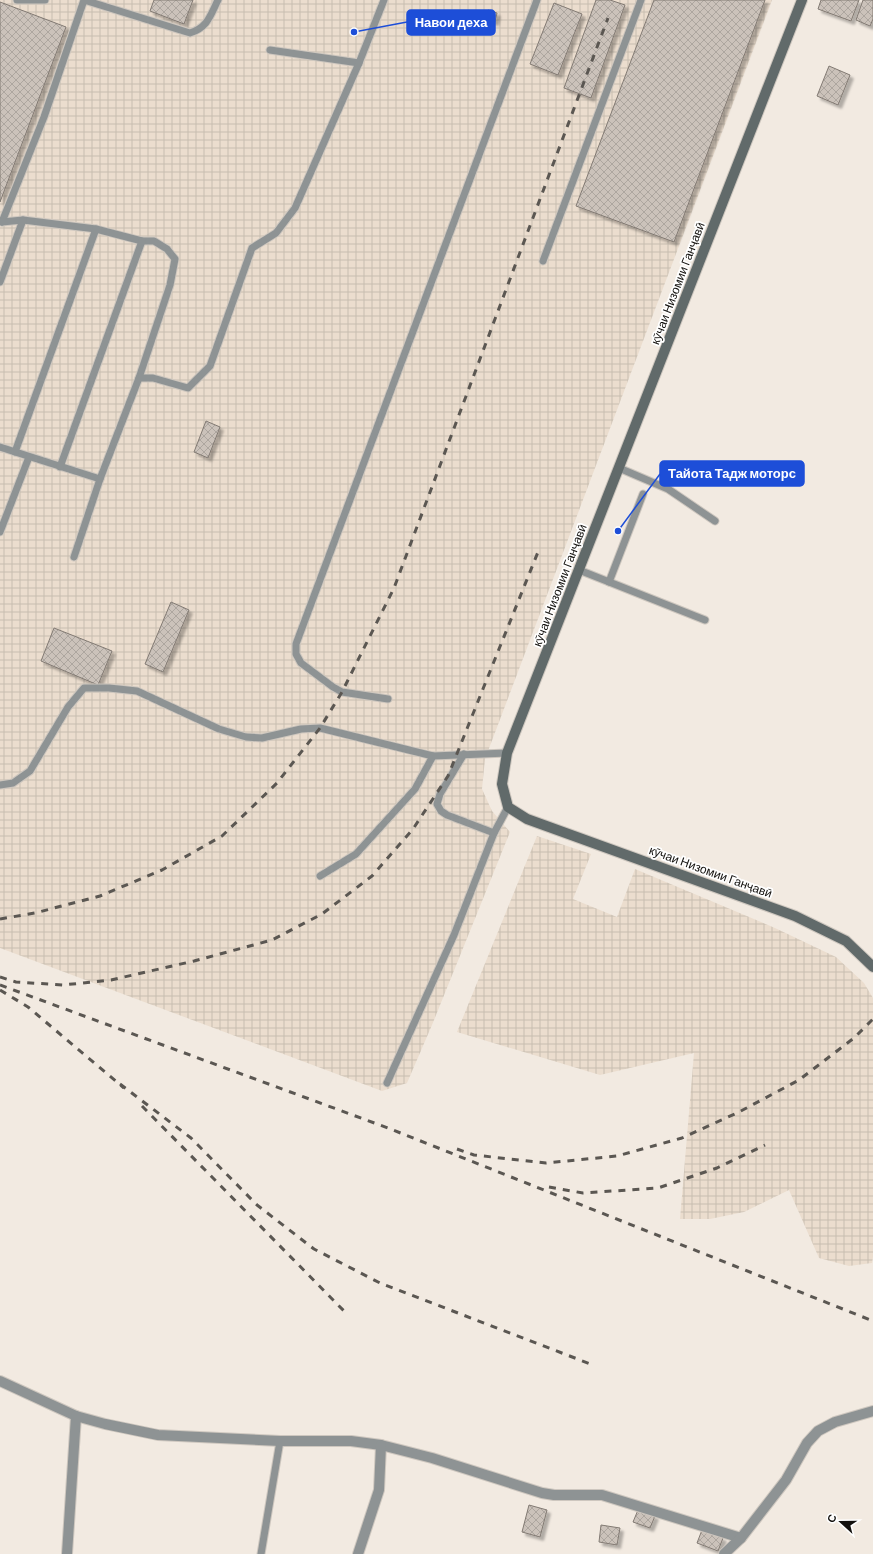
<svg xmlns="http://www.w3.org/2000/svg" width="873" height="1554" viewBox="0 0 873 1554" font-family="Barlow,sans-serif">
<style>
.industrial{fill:url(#industrial-grid)}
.building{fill:url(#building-cross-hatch);stroke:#827a73;filter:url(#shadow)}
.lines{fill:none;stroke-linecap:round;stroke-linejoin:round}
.lane-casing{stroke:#cec7bf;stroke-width:9}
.street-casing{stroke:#cec7bf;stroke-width:12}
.secondary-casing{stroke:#cec7bf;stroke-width:12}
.lane{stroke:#8e9394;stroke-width:7}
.street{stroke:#8e9394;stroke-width:10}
.secondary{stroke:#616a6a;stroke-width:10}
.rail{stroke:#5b5752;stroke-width:3;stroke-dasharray:7 7;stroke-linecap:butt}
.labels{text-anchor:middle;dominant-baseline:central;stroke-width:3.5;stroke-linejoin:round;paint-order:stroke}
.street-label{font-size:12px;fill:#12100d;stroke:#fff}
.leader{fill:none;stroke:#1d4ed8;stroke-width:1.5}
.callout-dot{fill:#1d4ed8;stroke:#fff;stroke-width:1.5}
.callout{fill:#1d4ed8;stroke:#1d4ed8;stroke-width:1.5}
.callout-label{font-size:13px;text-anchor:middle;font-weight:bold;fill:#fff}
</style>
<defs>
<pattern id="industrial-grid" width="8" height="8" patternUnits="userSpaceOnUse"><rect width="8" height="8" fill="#ebddce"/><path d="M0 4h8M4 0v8" fill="none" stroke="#c8bdb0"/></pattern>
<pattern id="building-cross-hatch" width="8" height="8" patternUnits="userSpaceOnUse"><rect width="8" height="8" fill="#cbc2ba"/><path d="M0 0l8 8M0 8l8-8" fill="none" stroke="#ada69f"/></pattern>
<filter id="shadow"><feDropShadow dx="3.5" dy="3.5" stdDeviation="1" flood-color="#0004"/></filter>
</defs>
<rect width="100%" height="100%" fill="#f2eae1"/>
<!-- industrial -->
<g class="industrial">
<polygon points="0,0 772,0 485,759 482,789 492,811 510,832 432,1025 407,1083 382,1091 0,948"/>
<polygon points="537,836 591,854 573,899 617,917 635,869 775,928 836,957 864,983 873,998 873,1257 872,1263 849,1266 819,1258 789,1190 744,1212 710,1219 680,1219 694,1053 600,1075 457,1032"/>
</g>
<!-- building -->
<g class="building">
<polygon points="154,0 193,0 184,24 150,11"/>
<polygon points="596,0 610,0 625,5 591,98 564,88"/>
<polygon points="654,0 765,0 674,242 576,206"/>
<polygon points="821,0 859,0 851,21 818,9"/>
<polygon points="863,0 873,0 873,19 870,26 856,20"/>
<polygon points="0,2 66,27 0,202"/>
<polygon points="554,3 582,14 558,75 530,64"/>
<polygon points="488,10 497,13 495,22 485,19"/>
<polygon points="829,66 850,75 838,105 817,96"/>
<polygon points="206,421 220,427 208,458 194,452"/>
<polygon points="171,602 189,610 163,672 145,664"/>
<polygon points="54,628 112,651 98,685 41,661"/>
<polygon points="529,1505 547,1510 540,1537 522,1532"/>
<polygon points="638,1510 655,1516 650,1528 633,1522"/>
<polygon points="601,1525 620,1528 617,1545 599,1542"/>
<polygon points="702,1530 723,1538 718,1551 697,1543"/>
</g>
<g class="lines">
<defs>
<g id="lane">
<polyline points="17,0 45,0"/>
<polyline points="270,50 359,63"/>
<path d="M 0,221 L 2,222 L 44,117 L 84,0 L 190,33 C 208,27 210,16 218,0"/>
<polyline points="2,222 23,220 96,229 142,241 154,241 167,249 175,259 170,285 139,378"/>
<polyline points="543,261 641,0"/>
<polyline points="0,282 23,220"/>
<polyline points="0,447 100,479 139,378 153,378 188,388 210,366 252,248 276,233 295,208 359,63 384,0"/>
<polyline points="15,452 96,229"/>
<polyline points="60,467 142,241"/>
<polyline points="619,468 668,489 715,521"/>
<polyline points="0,532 29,457"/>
<polyline points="74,557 100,479"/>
<polyline points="579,570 705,620"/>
<polyline points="609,582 643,494"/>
<polyline points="388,699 342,692 333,687 301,663 296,654 296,644 537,0"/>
<polyline points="464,754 440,794 437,804 441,811 447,815 494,833"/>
<polyline points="0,785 13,783 30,771 68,707 84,688 109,688 137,691 219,729 246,737 262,738 301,729 320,728 433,756 507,753"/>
<polyline points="320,876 356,854 415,789 433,756"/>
<polyline points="387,1083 454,935 494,833 508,807"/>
<polyline points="261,1554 280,1441"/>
</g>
<g id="street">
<polyline points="0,1381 76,1416"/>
<polyline points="67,1554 76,1416 105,1424 158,1435 280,1441 351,1441 381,1445 432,1458 542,1493 554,1495 602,1495 741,1538"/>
<polyline points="358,1554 379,1490 381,1445"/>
<polyline points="724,1554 741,1538 786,1480 807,1443 818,1431 835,1422 873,1411"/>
</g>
<polyline id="secondary" points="802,0 507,753 502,784 508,807 527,819 795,916 846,941 873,967"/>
</defs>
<!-- lane casing -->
<use href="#lane" class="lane-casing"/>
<!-- street casing -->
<use href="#street" class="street-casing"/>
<!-- secondary casing -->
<use href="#secondary" class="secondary-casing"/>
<!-- lane -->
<use href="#lane" class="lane"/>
<!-- street -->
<use href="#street" class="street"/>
<!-- secondary -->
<use href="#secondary" class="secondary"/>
<!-- rail -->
<g class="rail">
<polyline points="0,919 35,913 100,896 162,870 222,836 277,783 320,728 342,692 394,588 608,18"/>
<polyline points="0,977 16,982 63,985 111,980 194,961 272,940 322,914 372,876 413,829 448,776 540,547"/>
<polyline points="0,985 388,1128 873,1321"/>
<polyline points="0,990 28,1007 124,1088"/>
<polyline points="120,1084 191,1138 257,1205 314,1249 380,1283 593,1365"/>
<polyline points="142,1106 345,1312"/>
<polyline points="457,1149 474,1155 546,1163 617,1156 682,1138 739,1112 799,1080 854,1038 873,1019"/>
<polyline points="549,1187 583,1193 658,1188 717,1168 765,1145"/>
</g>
</g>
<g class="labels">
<!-- street labels -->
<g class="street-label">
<text transform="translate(677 283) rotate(-69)">кӯчаи Низомии Ганҷавӣ</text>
<text transform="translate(559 585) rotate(-69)">кӯчаи Низомии Ганҷавӣ</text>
<text transform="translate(711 871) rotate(20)">кӯчаи Низомии Ганҷавӣ</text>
</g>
</g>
<!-- callouts -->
<path class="leader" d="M354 32L407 22M618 531L660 474"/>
<g class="callout-dot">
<circle cx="354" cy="32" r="4"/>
<circle cx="618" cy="531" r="4"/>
</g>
<g class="callout">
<rect x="407" y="10" width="88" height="25" rx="4"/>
<rect x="660" y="461" width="144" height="25" rx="4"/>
</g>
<g class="callout-label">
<text x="451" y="27">Навои деха</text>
<text x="732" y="478">Тайота Тадж моторс</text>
</g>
<!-- north arrow -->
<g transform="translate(841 1522) rotate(291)" stroke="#ffffff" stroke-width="3" paint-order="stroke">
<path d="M0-3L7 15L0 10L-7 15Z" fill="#12100d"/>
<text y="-6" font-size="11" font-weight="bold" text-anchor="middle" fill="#12100d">С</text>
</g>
</svg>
